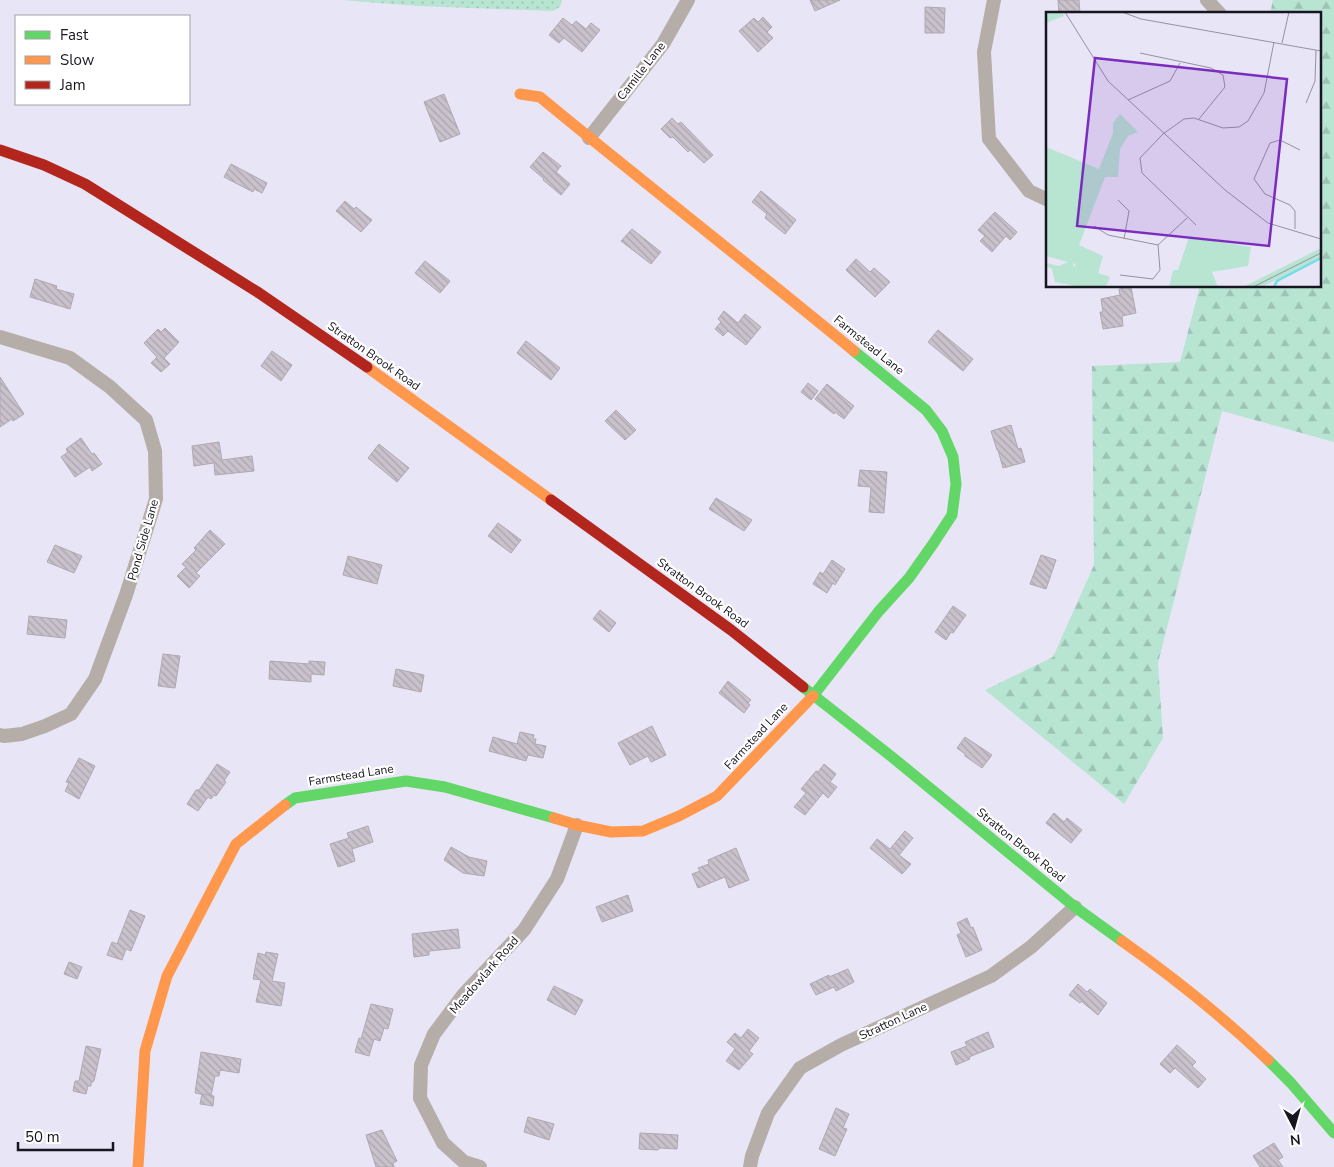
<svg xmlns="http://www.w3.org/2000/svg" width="1334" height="1167" viewBox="0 0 1334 1167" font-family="'Nunito Sans',sans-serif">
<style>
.grass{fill:url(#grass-dots)}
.forest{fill:url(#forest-firs)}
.building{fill:url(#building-back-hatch);stroke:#afa8b2}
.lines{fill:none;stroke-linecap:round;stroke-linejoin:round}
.street{stroke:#b5ada7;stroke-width:14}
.fast{stroke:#63d668;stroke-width:11}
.slow{stroke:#ff974d;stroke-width:11}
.jam{stroke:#b3261e;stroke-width:11}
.labels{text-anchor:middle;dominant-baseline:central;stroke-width:4.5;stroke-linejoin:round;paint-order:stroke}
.street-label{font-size:12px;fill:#17151f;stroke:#fff}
.inset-river{fill:none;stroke:#72dde8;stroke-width:2.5}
.inset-road{fill:none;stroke:#9492a0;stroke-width:1}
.view{fill:#7b2cbf;fill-opacity:0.15;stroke:#7b2cbf;stroke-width:2.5}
.inset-edge{fill:none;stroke:#17151f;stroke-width:2.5}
</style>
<defs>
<pattern id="grass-dots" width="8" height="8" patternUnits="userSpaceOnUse" patternTransform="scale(1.25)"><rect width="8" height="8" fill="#b8e4d2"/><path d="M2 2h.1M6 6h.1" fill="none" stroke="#9dc3b4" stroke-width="1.8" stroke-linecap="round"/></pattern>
<pattern id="forest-firs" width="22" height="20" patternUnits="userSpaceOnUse" patternTransform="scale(1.25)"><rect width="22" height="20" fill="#b8e4d2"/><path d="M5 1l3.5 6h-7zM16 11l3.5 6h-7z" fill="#9dc3b4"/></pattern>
<pattern id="building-back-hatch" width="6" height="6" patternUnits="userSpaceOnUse" patternTransform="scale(1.25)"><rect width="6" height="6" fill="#c9c1cb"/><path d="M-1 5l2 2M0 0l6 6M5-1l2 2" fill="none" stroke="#aca5ae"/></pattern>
</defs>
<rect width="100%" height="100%" fill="#e8e5f6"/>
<!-- grass -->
<polygon class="grass" points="342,0 562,0 560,7 553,11 418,6"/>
<!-- forest -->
<polygon class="forest" points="1273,0 1334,0 1334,442 1222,411 1158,663 1163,738 1124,804 985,690 1053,657 1094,565 1092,366 1180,362 1200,286 1320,286 1320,14 1270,14"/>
<!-- building -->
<g class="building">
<polygon points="810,0 840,0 815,11"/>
<polygon points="1058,0 1079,0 1080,14 1059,14"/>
<polygon points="925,7 945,8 944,33 925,33"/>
<polygon points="763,17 772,27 767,32 773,38 758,52 739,31 754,18 758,22"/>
<polygon points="563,18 572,25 576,21 586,29 591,23 600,30 582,52 564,38 559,43 549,35"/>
<polygon points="444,94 460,134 440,142 424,102"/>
<polygon points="672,118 678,124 681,122 713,155 704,163 690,150 688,152 673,137 670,138 661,129"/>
<polygon points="543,152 561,166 556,172 570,184 561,195 543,180 544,179 530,167"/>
<polygon points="231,164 267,183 262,193 254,189 253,192 224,177"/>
<polygon points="761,191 796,220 785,234 765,218 767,214 752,202"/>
<polygon points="345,201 354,209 356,207 372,220 361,232 336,211"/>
<polygon points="995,212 1017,232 1010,240 1006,236 992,252 980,241 985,236 978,230"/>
<polygon points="632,229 661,252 651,264 621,241"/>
<polygon points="856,259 870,272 874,268 890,282 875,297 846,270"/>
<polygon points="425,261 450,281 440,293 415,273"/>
<polygon points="35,279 57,286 56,289 74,294 70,309 30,297"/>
<polygon points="1131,287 1136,313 1122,316 1123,326 1103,329 1100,312 1103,312 1101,299 1120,295 1119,289"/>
<polygon points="724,311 738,323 745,314 761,327 746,345 728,331 723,336 715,329 721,322 718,319"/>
<polygon points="165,328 179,342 164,358 170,364 161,372 151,363 157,357 144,343 158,329 161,332"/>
<polygon points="938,330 973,359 963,371 928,342"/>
<polygon points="526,341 560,368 551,380 517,353"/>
<polygon points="272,351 292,365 281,381 261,366"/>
<polygon points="0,377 24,414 13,421 12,419 0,427"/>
<polygon points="808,383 818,391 811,400 801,392"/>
<polygon points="827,384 854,406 844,419 835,412 834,414 815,399"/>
<polygon points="616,410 636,430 625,440 605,421"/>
<polygon points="1011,425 1018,449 1021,448 1025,462 1003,468 998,450 997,450 991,431"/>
<polygon points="81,438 92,454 94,453 102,464 92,471 90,467 75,477 61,457 68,452 66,449"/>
<polygon points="219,442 222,460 252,456 254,471 215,475 214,463 194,466 192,446"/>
<polygon points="379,444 409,468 397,482 368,458"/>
<polygon points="860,470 887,472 884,513 869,512 871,487 858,486"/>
<polygon points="716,498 752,520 744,531 709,509"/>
<polygon points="498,523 521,540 511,553 488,536"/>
<polygon points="210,530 225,544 196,573 200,576 189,588 177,576 186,567 182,564 196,550 194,548"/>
<polygon points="55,545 82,556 74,573 47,562"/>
<polygon points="1041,555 1056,560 1046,589 1030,584"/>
<polygon points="348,556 382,565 377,584 343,575"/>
<polygon points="832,560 845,569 835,585 833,583 827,593 813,584 820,572 823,574"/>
<polygon points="953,606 966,615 953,633 951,632 946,640 935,632"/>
<polygon points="600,610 616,623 609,632 593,619"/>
<polygon points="29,616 67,620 65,638 27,634"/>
<polygon points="163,654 180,656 175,688 158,686"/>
<polygon points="270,661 309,664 309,661 325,662 324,675 311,674 311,682 269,679"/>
<polygon points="396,669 424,675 421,692 393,686"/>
<polygon points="728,681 751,700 748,703 750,705 744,713 719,693"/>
<polygon points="652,726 666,755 651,762 648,756 630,765 618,743"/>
<polygon points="520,732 534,735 533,739 536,739 535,744 546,746 543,758 528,755 526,761 489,751 493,737 517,744"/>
<polygon points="965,737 992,755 982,768 965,756 965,754 957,748"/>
<polygon points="79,758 95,766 79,799 65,791 69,783 66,782"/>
<polygon points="217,764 230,772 224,781 226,782 216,796 214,795 211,799 208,797 198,811 187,804 196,790 199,790"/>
<polygon points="824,764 836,774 830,782 837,787 828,798 823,793 805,815 794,807 806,793 801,789 816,771 818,772"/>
<polygon points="1054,813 1064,822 1067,818 1082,830 1071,843 1046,823"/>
<polygon points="368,826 373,842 352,849 355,861 338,867 330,844 349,838 347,833"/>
<polygon points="905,831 913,838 899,855 911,864 902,874 870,848 877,839 890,849"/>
<polygon points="451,847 469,857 487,861 484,876 463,873 444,860"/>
<polygon points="736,848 749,880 729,888 725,877 698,888 692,874 700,871 698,868 709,864 708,860"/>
<polygon points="628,895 633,911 602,922 596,907"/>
<polygon points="130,910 145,916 131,951 126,949 122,960 107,955 112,942 117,944"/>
<polygon points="967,918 971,928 973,927 982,950 966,957 957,935 961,933 957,923"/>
<polygon points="458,929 460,948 429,951 429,955 414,957 412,934"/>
<polygon points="266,952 278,954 272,981 285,983 281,1006 256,1002 261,980 253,979 258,953 265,955"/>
<polygon points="69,962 82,967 77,979 64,974"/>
<polygon points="848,969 854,982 836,991 834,987 816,995 810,984 829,975 829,977"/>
<polygon points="1078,984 1087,992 1090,989 1107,1003 1098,1015 1081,1001 1080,1003 1069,995"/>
<polygon points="554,986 583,1000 575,1015 547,1000"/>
<polygon points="371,1004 393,1009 388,1029 384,1028 380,1041 374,1039 369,1056 355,1052 359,1038 361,1039"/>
<polygon points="748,1029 759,1038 749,1051 753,1054 739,1070 726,1061 735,1049 727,1042 735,1033 741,1038"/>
<polygon points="988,1032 994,1047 969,1057 970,1059 956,1065 951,1052 967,1046 965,1042"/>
<polygon points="1177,1045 1196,1062 1192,1066 1206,1079 1198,1088 1175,1068 1170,1073 1160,1064"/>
<polygon points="86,1046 101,1049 94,1081 91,1083 91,1086 88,1086 86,1094 73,1091 75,1081 79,1081"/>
<polygon points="201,1052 241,1059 239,1073 220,1070 219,1076 215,1076 211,1096 195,1093"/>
<polygon points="202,1094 214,1096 213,1106 200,1104"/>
<polygon points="836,1108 849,1114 843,1128 847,1129 835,1156 819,1149"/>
<polygon points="528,1117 554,1124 549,1140 524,1132"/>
<polygon points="382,1130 397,1161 393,1163 394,1167 376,1167 366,1135"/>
<polygon points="640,1133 678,1135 677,1149 660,1148 658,1150 639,1149"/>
<polygon points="1274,1143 1283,1157 1278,1160 1283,1167 1260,1167 1253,1156"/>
</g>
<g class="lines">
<!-- street -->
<g class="street">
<polyline points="994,0 984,52 989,139 1029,191 1048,200"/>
<polyline points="1207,0 1220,14"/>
<polyline points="589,138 663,44 688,0"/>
<polyline points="0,337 70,358 110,387 146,420 155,451 156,499 126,595 95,679 71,714 45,726 22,734 4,736 0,735"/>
<polyline points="480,1167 464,1162 443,1143 420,1098 421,1065 434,1034 464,994 524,930 557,879 577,825"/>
<polyline points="750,1167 752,1156 768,1113 800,1068 841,1045 991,976 1031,947 1075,907"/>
</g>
<!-- fast -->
<g class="fast">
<polyline points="803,687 892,757 1075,907 1122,941"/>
<polyline points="813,696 879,611 909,578 933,544 952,515 956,484 953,457 942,431 926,410 854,351"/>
<polyline points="285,805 295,798 406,781 445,787 554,818"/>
<polyline points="1268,1060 1291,1083 1334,1133"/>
</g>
<!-- slow -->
<g class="slow">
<path d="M 520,94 L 540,97 C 644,183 750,265 854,351"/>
<polyline points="367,367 551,500"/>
<polyline points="554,818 577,825 611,832 643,831 679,816 717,796 813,696"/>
<path d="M 1122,941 C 1173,977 1223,1017 1268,1060"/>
<polyline points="138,1167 145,1051 167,976 236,844 285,805"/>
</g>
<!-- jam -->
<g class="jam">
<polyline points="0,150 44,165 85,184 259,293 367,367"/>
<polyline points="551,500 731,630 803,687"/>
</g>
</g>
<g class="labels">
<!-- street labels -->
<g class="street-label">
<text transform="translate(641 71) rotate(-52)">Camille Lane</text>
<text transform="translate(869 345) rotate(39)">Farmstead Lane</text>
<text transform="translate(374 356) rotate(35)">Stratton Brook Road</text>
<text transform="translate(143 540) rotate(-74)">Pond Side Lane</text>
<text transform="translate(703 593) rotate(36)">Stratton Brook Road</text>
<text transform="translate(756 736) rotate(-47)">Farmstead Lane</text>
<text transform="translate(351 775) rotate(-9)">Farmstead Lane</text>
<text transform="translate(1021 845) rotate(39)">Stratton Brook Road</text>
<text transform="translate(484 975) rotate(-49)">Meadowlark Road</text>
<text transform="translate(893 1021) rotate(-25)">Stratton Lane</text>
</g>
</g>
<!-- overview -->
<g transform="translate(1046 12)">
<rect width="275" height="275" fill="#e8e5f6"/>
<path d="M 0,0 L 16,0 L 18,4 L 0,11 ZM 143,225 L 205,235 L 202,254 L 166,260 L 172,275 L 123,275 L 127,258 L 132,258 ZM 275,236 L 275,245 L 216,275 L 197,275 Z" fill="#b8e4d2"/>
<path d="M 74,102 L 92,120 L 82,124 L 74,137 L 72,165 L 59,165 L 33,233 L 57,244 L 52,261 L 64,265 L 60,275 L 35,275 L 29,252 L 0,244 L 0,135 L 53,157 L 67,121 L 67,111 Z" fill="#b8e4d2"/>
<path d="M 24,249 L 38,265 L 35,275 L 9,270 L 6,257 L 0,254 L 0,251 L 13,254 Z" fill="#b8e4d2"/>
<path class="inset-river" d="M 228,275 L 231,269 L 275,246"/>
<path class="inset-road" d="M 19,0 L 62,69 L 179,178 L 222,211 L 275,227M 76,0 L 95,7 L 275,39M 236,31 L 243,0M 94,41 L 165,56 L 177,63 L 179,75 L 153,107M 82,88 L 124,69 L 134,51M 260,91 L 269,69 L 270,38M 72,188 L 83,199 L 78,227M 150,213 L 96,161 L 94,146 L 117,122 L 138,107 L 148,106 L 177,116 L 193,115 L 202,109 L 218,81 L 228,30M 48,214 L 62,223 L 112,233 L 141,206M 249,217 L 249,199 L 244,193 L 219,182 L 208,167 L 224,131 L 234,128 L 254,138M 74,263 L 107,267 L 114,258 L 112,233M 207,275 L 275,241"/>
<path class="view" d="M 49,46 L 241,67 L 223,234 L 31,214 Z"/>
<rect width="275" height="275" class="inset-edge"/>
</g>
<!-- legend -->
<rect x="15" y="15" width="175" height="90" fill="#ffffff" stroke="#a2a1a5"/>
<rect x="25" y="31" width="25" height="8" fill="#63d668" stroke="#a2a1a5"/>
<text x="60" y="40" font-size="15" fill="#17151f">Fast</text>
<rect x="25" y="56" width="25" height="8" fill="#ff974d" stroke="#a2a1a5"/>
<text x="60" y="65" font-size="15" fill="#17151f">Slow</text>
<rect x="25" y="81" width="25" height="8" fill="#b3261e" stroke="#a2a1a5"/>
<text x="60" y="90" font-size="15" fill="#17151f">Jam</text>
<!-- north arrow -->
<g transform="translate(1294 1127) rotate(174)" stroke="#ffffff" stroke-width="4" paint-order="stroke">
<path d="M0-4L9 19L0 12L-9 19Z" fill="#17151f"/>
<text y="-8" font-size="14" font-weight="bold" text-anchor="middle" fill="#17151f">N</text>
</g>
<!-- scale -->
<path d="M18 1142v8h95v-8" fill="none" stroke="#17151f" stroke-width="2.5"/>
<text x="25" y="1142" font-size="15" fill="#17151f" stroke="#ffffff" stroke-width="4" paint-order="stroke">50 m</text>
</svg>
